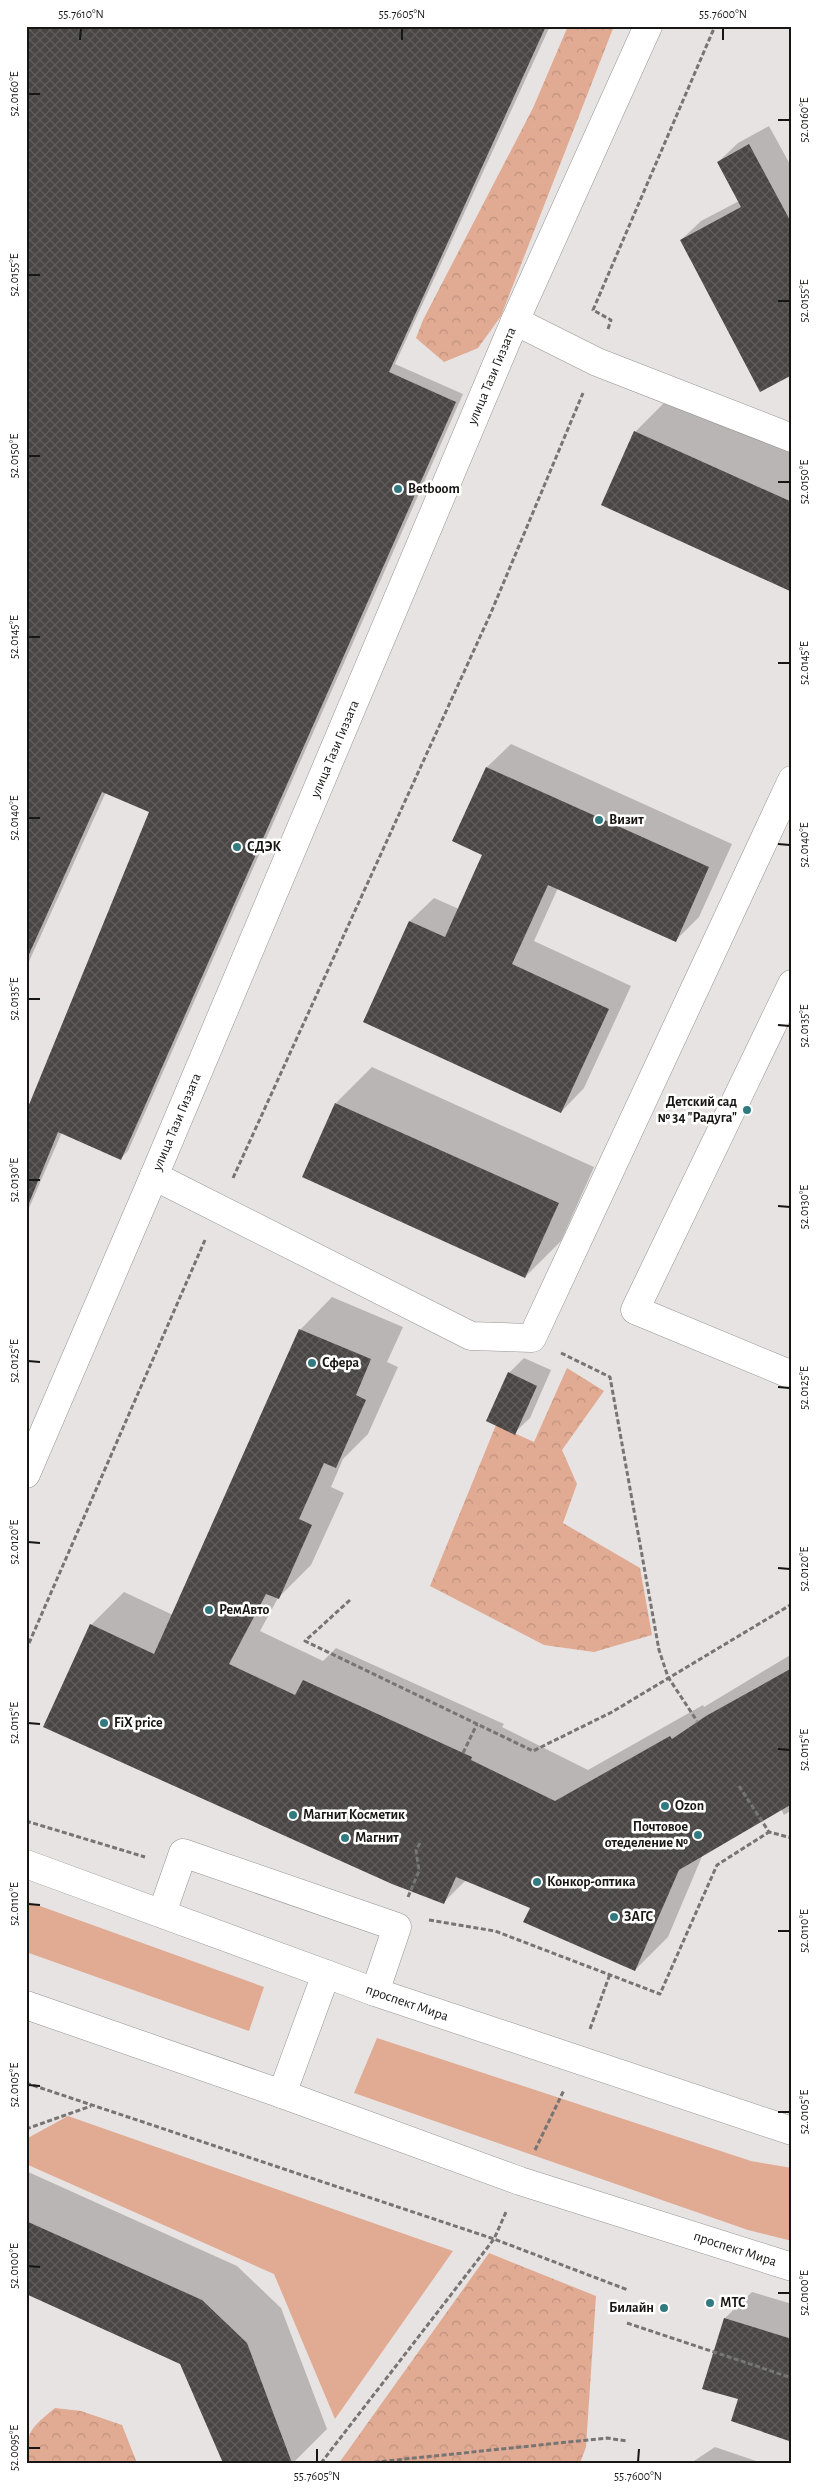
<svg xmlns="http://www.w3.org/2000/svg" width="818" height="2489" viewBox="0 0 818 2489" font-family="'Alegreya Sans',sans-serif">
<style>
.grass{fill:#e1aa93}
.forest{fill:url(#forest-crowns)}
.shadow{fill:#0003}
.building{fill:url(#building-cross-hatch)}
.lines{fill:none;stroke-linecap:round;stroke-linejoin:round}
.minor-casing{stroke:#979392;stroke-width:29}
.major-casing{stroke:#979392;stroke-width:29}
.path{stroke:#777574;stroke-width:3;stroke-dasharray:5 2.5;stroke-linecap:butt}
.minor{stroke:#fff;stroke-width:28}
.major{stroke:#fff;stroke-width:28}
.ticks{fill:none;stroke:#171615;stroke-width:2}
.poi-dot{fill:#317a7f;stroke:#fff;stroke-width:2}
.labels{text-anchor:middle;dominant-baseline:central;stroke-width:5;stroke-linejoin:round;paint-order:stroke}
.street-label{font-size:14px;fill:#171615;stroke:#fff}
.poi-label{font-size:14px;font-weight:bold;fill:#171615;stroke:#fff;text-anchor:start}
.neatline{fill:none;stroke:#171615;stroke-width:2}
.ticks-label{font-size:12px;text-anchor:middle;fill:#171615}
</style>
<defs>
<pattern id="forest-crowns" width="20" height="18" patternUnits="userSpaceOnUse" patternTransform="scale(1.25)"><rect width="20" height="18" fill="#e1aa93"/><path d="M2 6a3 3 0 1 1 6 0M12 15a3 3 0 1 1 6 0" fill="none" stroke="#c0927e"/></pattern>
<pattern id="building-cross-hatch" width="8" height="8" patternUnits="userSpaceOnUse" patternTransform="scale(1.25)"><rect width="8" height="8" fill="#494645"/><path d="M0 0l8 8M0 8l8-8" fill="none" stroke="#5f5d5c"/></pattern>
</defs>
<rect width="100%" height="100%" fill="#e7e3e2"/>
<!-- grass -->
<g class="grass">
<polygon points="26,1901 264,1987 249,2031 26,1952"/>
<polygon points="377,2038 751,2161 792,2168 792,2241 748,2230 354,2093"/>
<polygon points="68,2116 453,2251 335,2419 274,2274 26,2164 26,2139"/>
</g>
<!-- forest -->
<g class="forest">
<polygon points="568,26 614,26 501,316 478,348 444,362 416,338 423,320 533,108"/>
<polygon points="567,1368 604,1391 562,1450 577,1484 563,1523 640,1568 652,1635 594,1652 544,1645 430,1586 496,1425 534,1442"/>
<polygon points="489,2253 596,2296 586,2447 580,2463 339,2463"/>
<path d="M 55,2408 L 81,2411 L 122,2425 L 137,2463 L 26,2463 C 26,2431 31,2428 55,2408 Z"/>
</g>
<!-- shadow -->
<g class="shadow">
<polygon points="26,26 550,26 395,364 463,394 128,1151 121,1158 62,1132 26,1215 26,1115 150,812 106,792 26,968"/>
<polygon points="769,126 792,168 792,374 681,240 701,221 739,201 718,162 738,143"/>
<polygon points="671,396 792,450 792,590 635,432"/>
<polygon points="511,744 732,844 699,917 676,940 558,888 534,941 631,986 584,1088 561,1112 365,1022 410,921 434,898 459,909 484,854 454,841 487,767"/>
<polygon points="372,1067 594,1167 561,1241 525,1277 336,1103"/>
<polygon points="332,1297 403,1327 387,1362 398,1367 368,1434 343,1459 331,1487 344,1493 311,1565 278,1598 260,1631 323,1661 336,1648 504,1724 502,1727 588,1770 703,1705 704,1707 792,1654 792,1810 784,1815 781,1809 703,1854 668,1937 635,1970 532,1908 466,1880 443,1903 91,1625 124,1592 173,1615 300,1330"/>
<polygon points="524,1358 551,1370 530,1418 514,1433 509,1373"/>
<polygon points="26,2171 237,2266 281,2308 327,2429 293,2463 224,2463 181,2363 26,2293"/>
<polygon points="752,2292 792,2304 792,2441 740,2398 704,2388 725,2318"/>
<polygon points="715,2447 762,2463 691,2463"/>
</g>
<!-- building -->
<g class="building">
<polygon points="26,26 546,26 389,372 456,402 121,1160 58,1132 27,1208 26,1112 149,812 102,792 26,961"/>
<polygon points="749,144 792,224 792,375 760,392 680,240 741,207 717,162"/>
<polygon points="634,431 792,502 792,592 601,505"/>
<polygon points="486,767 709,867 676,942 548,885 512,964 609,1009 561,1113 363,1022 409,921 445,937 482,855 452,841"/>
<polygon points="335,1103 559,1203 525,1278 302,1177"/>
<polygon points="299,1329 371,1359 356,1395 366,1400 336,1468 324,1463 299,1519 312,1525 279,1599 266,1594 229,1664 295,1695 303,1680 472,1757 471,1760 555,1801 670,1736 672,1739 706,1716 792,1668 792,1804 679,1870 635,1971 523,1922 530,1908 456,1877 444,1904 392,1884 43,1727 90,1624 154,1654"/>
<polygon points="508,1372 537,1386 515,1435 486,1421"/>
<polygon points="26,2221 202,2300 247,2343 292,2463 223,2463 180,2364 26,2294"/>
<polygon points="724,2318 792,2339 792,2442 731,2421 738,2399 702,2389"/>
</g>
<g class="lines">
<defs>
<g id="minor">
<polyline points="515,321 597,362 792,438"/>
<polyline points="792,984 635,1310 792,1375"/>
<polyline points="154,1176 471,1336 532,1338 792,780"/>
<polyline points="26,1474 154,1176 515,321 648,26"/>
<polyline points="162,1913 183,1853 397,1927 375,1992"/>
</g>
<g id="major">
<polyline points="26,1864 375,1992 792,2131"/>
<polyline points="26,2005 282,2094 520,2181 792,2267"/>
<polyline points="282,2094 326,1974"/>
</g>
</defs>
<!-- minor casing -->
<use href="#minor" class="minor-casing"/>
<!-- major casing -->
<use href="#major" class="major-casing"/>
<!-- path -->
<g class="path">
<polyline points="608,329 611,320 593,310 715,26"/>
<polyline points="233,1178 490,615 583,393"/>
<polyline points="561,1353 610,1377 659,1650 668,1677 697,1721"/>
<polyline points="350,1600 305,1641 533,1751 612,1712 792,1604"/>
<polyline points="26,1650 205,1240"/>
<polyline points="463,1753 477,1724"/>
<polyline points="739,1786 769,1832 792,1838"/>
<polyline points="26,1821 145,1857"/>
<polyline points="408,1897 419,1871 416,1850 420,1843"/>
<polyline points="429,1920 495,1931 660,1994 717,1865 769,1832"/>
<polyline points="590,2029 610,1974"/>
<polyline points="26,2083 494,2239 628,2290"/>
<polyline points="26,2129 91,2106"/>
<polyline points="535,2150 564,2090"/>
<polyline points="627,2323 792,2378"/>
<polyline points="321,2463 494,2239 506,2212"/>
<polyline points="367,2463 607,2438 627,2441"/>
</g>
<!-- minor -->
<use href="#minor" class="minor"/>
<!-- major -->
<use href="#major" class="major"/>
</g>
<!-- ticks -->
<path class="ticks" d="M 80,40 L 81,28M 402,40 L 402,28M 723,40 L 723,28M 28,94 L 40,94M 778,120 L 790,120M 28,275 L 40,275M 778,301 L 790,301M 28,456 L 40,456M 778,482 L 790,482M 28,637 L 40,637M 778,663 L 790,663M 28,818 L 40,818M 778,844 L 790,845M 28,999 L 40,999M 778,1025 L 790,1026M 28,1180 L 40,1180M 778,1206 L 790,1207M 28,1361 L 40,1362M 778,1387 L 790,1388M 28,1542 L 40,1543M 778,1568 L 790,1569M 28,1723 L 40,1724M 778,1749 L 790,1750M 28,1904 L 40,1905M 778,1931 L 790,1931M 28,2085 L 40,2086M 778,2112 L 790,2112M 28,2266 L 40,2267M 778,2293 L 790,2293M 28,2448 L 40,2448M 317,2462 L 317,2449M 638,2462 L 639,2449"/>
<!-- markers -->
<g class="poi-dot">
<circle cx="398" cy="489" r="5"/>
<circle cx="599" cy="820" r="5"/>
<circle cx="237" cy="847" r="5"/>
<circle cx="747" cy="1110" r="5"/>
<circle cx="312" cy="1363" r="5"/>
<circle cx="209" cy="1610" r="5"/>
<circle cx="104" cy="1723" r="5"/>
<circle cx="665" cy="1806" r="5"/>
<circle cx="293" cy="1815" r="5"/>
<circle cx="698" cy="1835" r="5"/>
<circle cx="345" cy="1838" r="5"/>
<circle cx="537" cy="1882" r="5"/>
<circle cx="614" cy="1917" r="5"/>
<circle cx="710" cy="2303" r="5"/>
<circle cx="664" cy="2308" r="5"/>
</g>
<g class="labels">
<!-- street labels -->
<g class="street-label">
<text transform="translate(492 376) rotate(-67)">улица Тази Гиззата</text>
<text transform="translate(335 749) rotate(-67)">улица Тази Гиззата</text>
<text transform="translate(177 1122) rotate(-67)">улица Тази Гиззата</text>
<text transform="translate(407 2003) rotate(19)">проспект Мира</text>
<text transform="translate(735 2249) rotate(18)">проспект Мира</text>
</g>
<!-- poi labels -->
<g class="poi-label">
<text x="408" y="489">Betboom</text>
<text x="609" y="820">Визит</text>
<text x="247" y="847">СДЭК</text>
<text x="737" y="1102" text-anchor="end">Детский сад<tspan x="737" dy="16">№ 34 "Радуга"</tspan></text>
<text x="322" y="1363">Сфера</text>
<text x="219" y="1610">РемАвто</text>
<text x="114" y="1723">FiX price</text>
<text x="675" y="1806">Ozon</text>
<text x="303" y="1815">Магнит Косметик</text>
<text x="688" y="1827" text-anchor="end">Почтовое<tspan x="688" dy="16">отеделение №</tspan></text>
<text x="355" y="1838">Магнит</text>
<text x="547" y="1882">Конкор-оптика</text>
<text x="624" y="1917">ЗАГС</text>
<text x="720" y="2303">МТС</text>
<text x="654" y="2308" text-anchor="end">Билайн</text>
</g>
</g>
<!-- border -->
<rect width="818" height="2489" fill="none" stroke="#ffffff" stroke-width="55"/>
<rect x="28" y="28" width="762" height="2434" class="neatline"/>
<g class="ticks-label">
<text x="81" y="18">55.7610°N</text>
<text x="402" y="18">55.7605°N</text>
<text x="723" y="18">55.7600°N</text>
<text transform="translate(14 94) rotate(-90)" y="4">52.0160°E</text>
<text transform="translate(804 120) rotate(-90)" y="4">52.0160°E</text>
<text transform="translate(14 275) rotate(-90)" y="4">52.0155°E</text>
<text transform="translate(804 301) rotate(-90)" y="4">52.0155°E</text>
<text transform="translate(14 456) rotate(-90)" y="4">52.0150°E</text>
<text transform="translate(804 482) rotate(-90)" y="4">52.0150°E</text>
<text transform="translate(14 637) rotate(-90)" y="4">52.0145°E</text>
<text transform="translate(804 663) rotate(-90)" y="4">52.0145°E</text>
<text transform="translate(14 818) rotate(-90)" y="4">52.0140°E</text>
<text transform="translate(804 845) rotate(-90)" y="4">52.0140°E</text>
<text transform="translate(14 999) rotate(-90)" y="4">52.0135°E</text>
<text transform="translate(804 1026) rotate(-90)" y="4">52.0135°E</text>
<text transform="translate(14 1180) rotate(-90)" y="4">52.0130°E</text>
<text transform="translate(804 1207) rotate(-90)" y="4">52.0130°E</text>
<text transform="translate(14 1361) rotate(-90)" y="4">52.0125°E</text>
<text transform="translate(804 1388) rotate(-90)" y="4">52.0125°E</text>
<text transform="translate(14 1542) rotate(-90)" y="4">52.0120°E</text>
<text transform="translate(804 1569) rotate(-90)" y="4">52.0120°E</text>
<text transform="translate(14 1723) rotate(-90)" y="4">52.0115°E</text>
<text transform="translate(804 1750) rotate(-90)" y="4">52.0115°E</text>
<text transform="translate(14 1904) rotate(-90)" y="4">52.0110°E</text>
<text transform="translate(804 1931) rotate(-90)" y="4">52.0110°E</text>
<text transform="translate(14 2085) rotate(-90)" y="4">52.0105°E</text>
<text transform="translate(804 2112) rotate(-90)" y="4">52.0105°E</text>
<text transform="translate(14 2266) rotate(-90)" y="4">52.0100°E</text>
<text transform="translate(804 2293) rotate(-90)" y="4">52.0100°E</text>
<text transform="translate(14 2448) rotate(-90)" y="4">52.0095°E</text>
<text x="317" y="2480">55.7605°N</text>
<text x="638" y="2480">55.7600°N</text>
</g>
</svg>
